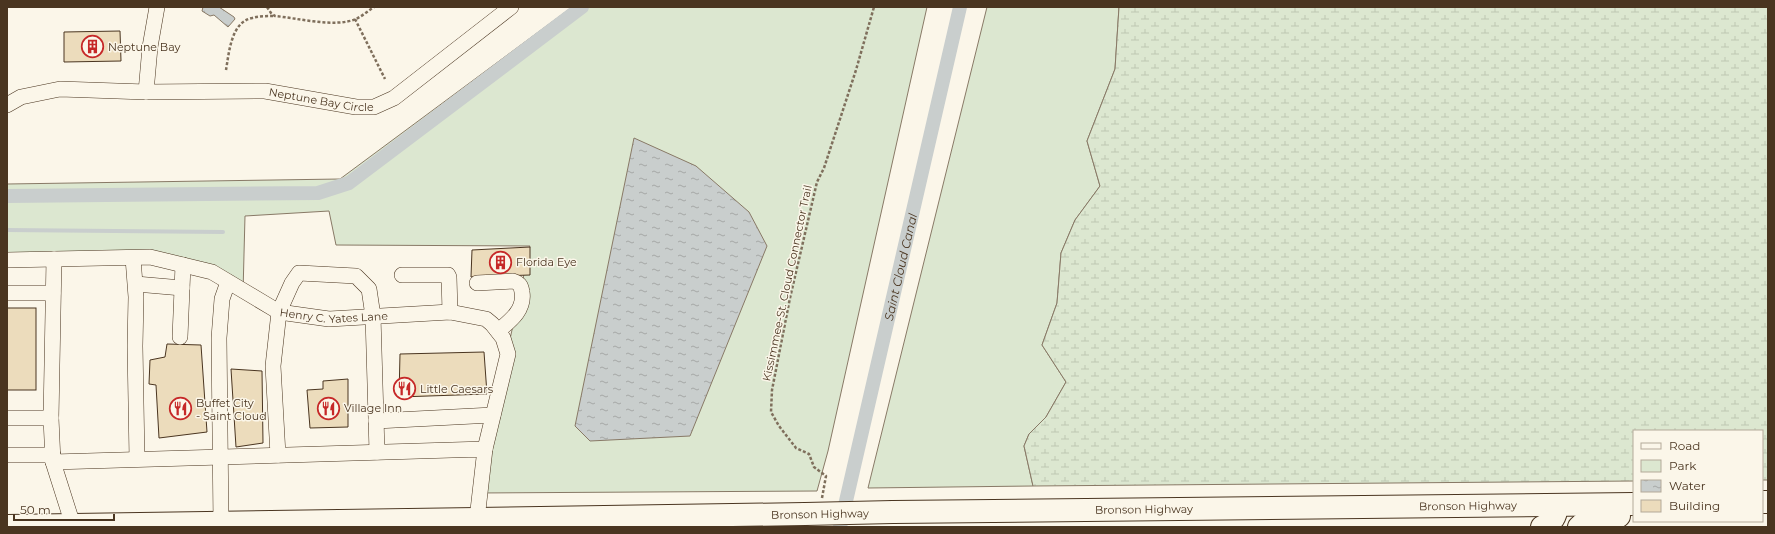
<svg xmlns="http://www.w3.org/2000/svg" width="1775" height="534" viewBox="0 0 1775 534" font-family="Montserrat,sans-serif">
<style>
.green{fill:#dce7d0;stroke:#887966}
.wetland{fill:url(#wetland-marsh);stroke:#887966}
.water{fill:url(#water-ripples);stroke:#887966}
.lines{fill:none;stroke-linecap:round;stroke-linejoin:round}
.stream{stroke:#c9cecd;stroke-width:4}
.canal{stroke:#c9cecd;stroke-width:14}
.building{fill:#ecdcbc;stroke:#4a3520}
.minor-casing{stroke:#4a3520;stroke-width:16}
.highway-casing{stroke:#4a3520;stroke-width:24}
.path{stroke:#7f6f5c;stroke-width:2.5;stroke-dasharray:3 2;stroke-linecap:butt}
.minor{stroke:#fbf6e9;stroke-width:15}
.highway{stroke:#fbf6e9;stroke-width:22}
.highway-bridge-casing{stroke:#4a3520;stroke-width:24;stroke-linecap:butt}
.highway-bridge{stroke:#fbf6e9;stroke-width:22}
.labels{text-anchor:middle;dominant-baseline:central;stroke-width:3;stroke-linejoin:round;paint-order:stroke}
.poi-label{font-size:11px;fill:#4a3520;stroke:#fbf6e9;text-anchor:start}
.street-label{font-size:11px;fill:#4a3520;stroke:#fbf6e9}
.water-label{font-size:12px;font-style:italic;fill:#4a3520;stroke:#fbf6e9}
</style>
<defs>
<pattern id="wetland-marsh" width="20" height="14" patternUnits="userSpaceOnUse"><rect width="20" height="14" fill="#dce7d0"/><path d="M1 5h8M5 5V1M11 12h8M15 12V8" fill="none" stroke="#bec7b2"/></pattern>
<pattern id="water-ripples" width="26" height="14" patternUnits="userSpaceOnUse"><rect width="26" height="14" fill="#c9cecd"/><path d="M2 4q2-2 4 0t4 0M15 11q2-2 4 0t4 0" fill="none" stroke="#a5a8a6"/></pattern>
</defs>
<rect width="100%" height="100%" fill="#fbf6e9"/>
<!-- green -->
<g class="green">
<polygon points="572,7 927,7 828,451 817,491 477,493 530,246 336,245 329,211 245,216 243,293 181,259 7,263 7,184 340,179"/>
<polygon points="987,7 1119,7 1115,69 1087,141 1100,186 1075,220 1061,253 1057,303 1042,345 1066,382 1046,417 1029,434 1024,446 1033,486 868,488"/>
</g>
<!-- wetland -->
<polygon class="wetland" points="1119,7 1768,7 1768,480 1762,480 1762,431 1634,431 1634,481 1033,486 1024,446 1029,434 1046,417 1066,382 1042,345 1057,303 1061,253 1075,220 1100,186 1087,141 1115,69"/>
<!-- water -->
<g class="water">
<polygon points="203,7 219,7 234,17 235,19 228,27 214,15 210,16 202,11"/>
<polygon points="634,138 696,166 749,212 767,246 690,436 590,441 575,426"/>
</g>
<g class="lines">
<!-- stream -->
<polyline class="stream" points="7,230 223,232"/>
<!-- canal -->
<g class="canal">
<polyline points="7,196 318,193 349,183 582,7"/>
<path id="s1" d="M 840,527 L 960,7"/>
</g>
</g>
<!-- building -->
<g class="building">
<polygon points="120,31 121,61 64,62 64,32"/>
<polygon points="530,247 530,275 471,277 472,250"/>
<rect x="7" y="308" width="29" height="82"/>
<polygon points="167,344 201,345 207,432 159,438 156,385 149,384 150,360 165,357"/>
<polygon points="484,352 487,394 399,397 400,354"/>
<polygon points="231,369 262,371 263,443 236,447"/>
<polygon points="348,379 348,427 310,428 307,390 323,389 323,381"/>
</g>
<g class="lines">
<defs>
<g id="minor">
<polyline points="146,92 150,47 157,7"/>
<path id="s2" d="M 7,105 L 21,97 L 60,89 L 146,92 L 265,91 L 356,107 L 374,107 L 394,98 L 511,7"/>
<polyline points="133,258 136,297 135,346 137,459"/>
<path id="s3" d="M 7,260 L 150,257 L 212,272 L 279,312 L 329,319 L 450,312 L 486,319 L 492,324 L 503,338 L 508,354 L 485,449"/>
<polyline points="402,275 448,275 449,277 450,312"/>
<path d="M 477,283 L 513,281 C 519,283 521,285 522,292 C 525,310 510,321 498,331"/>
<polyline points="136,284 182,288"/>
<polyline points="7,293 53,293"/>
<polyline points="180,337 183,265"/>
<polyline points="7,418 51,418 53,462 485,449 477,519"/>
<polyline points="51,418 54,259"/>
<polyline points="376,421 493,415"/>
<polyline points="7,455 53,455"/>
<polyline points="278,455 273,366 279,312 292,283 299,273 356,276 369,289 373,316 377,452"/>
<polyline points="53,462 73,525"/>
<polyline points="221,523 219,338 222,299 228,282"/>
</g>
<g id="highway">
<polyline points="1762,502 1768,502"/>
<path id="s4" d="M 893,512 L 1634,504"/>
<polyline points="7,526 805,514"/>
<path d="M 1542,527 C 1553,522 1556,517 1557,505"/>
<path d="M 1579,527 C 1591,515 1604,516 1619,516"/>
</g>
</defs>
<!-- minor casing -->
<use href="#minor" class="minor-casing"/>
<!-- highway casing -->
<use href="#highway" class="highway-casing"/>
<!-- path -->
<g class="path">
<path d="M 267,7 L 271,13 L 275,16 C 297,18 335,28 356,19 C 362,16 368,11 374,7"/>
<polyline points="355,19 385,79"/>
<path d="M 226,70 C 229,53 231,22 252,18 C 259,16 267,16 274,16"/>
<polyline points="822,498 826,476 814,467 809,454 796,448 779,426 771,412 772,390 790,298 817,182 824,168 856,70 874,7"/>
</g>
<!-- minor -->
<use href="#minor" class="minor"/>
<!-- highway -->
<use href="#highway" class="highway"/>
<defs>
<polyline id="highway-bridge" points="805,514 893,512"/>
</defs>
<!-- highway-bridge casing -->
<use href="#highway-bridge" class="highway-bridge-casing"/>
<!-- highway-bridge -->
<use href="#highway-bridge" class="highway-bridge"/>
</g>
<!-- icons -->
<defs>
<symbol id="building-ring" viewBox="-11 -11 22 22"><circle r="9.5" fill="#fbf6e9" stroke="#c62828" stroke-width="1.5"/><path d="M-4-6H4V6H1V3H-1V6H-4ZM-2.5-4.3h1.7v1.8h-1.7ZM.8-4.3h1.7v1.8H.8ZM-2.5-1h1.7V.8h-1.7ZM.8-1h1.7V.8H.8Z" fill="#c62828"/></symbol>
<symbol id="restaurant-ring" viewBox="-11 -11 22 22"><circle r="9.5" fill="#fbf6e9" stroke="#c62828" stroke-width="1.5"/><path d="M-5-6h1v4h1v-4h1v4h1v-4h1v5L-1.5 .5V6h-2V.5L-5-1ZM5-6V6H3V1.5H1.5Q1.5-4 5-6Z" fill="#c62828"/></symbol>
</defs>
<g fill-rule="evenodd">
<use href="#building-ring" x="80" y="34" width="25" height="25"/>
<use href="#building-ring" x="488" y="250" width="25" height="25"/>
<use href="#restaurant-ring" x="392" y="376" width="25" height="25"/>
<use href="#restaurant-ring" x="316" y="396" width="25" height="25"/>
<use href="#restaurant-ring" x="168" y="396" width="25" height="25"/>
</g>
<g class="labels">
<!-- poi labels -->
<g class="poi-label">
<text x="108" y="47">Neptune Bay</text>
<text x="516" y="262">Florida Eye</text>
<text x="420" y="389">Little Caesars</text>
<text x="196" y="403">Buffet City<tspan x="196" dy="13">- Saint Cloud</tspan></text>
<text x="344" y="408">Village Inn</text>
</g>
<!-- street labels -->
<g class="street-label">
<text stroke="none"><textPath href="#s2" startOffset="318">Neptune Bay Circle</textPath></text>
<text transform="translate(787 283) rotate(-78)">Kissimmee-St. Cloud Connector Trail</text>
<text stroke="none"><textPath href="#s3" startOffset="340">Henry C. Yates Lane</textPath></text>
<text stroke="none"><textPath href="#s4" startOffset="575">Bronson Highway</textPath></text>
<text stroke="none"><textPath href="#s4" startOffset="251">Bronson Highway</textPath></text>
<text transform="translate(820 514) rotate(-1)">Bronson Highway</text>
</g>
<!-- water labels -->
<g class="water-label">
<text stroke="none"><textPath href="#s1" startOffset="267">Saint Cloud Canal</textPath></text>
</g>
</g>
<!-- border -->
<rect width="1775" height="534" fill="none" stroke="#4a3520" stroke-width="16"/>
<!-- legend -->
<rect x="1633" y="430" width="130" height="92" fill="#fbf6e9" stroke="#b4a999"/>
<rect x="1641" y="443" width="20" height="6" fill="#fbf6e9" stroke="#b4a999"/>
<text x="1669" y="450" font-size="12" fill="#4a3520">Road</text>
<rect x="1641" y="460" width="20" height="12" fill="#dce7d0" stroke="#b4a999"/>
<text x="1669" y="470" font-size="12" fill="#4a3520">Park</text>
<rect x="1641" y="480" width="20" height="12" fill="url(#water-ripples)" stroke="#b4a999"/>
<text x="1669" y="490" font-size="12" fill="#4a3520">Water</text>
<rect x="1641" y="500" width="20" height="12" fill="#ecdcbc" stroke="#b4a999"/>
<text x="1669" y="510" font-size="12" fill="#4a3520">Building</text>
<!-- scale -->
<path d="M14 514v6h100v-6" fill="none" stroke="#4a3520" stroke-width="2"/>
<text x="20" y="514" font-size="12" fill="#4a3520" stroke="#fbf6e9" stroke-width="3" paint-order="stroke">50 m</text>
</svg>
